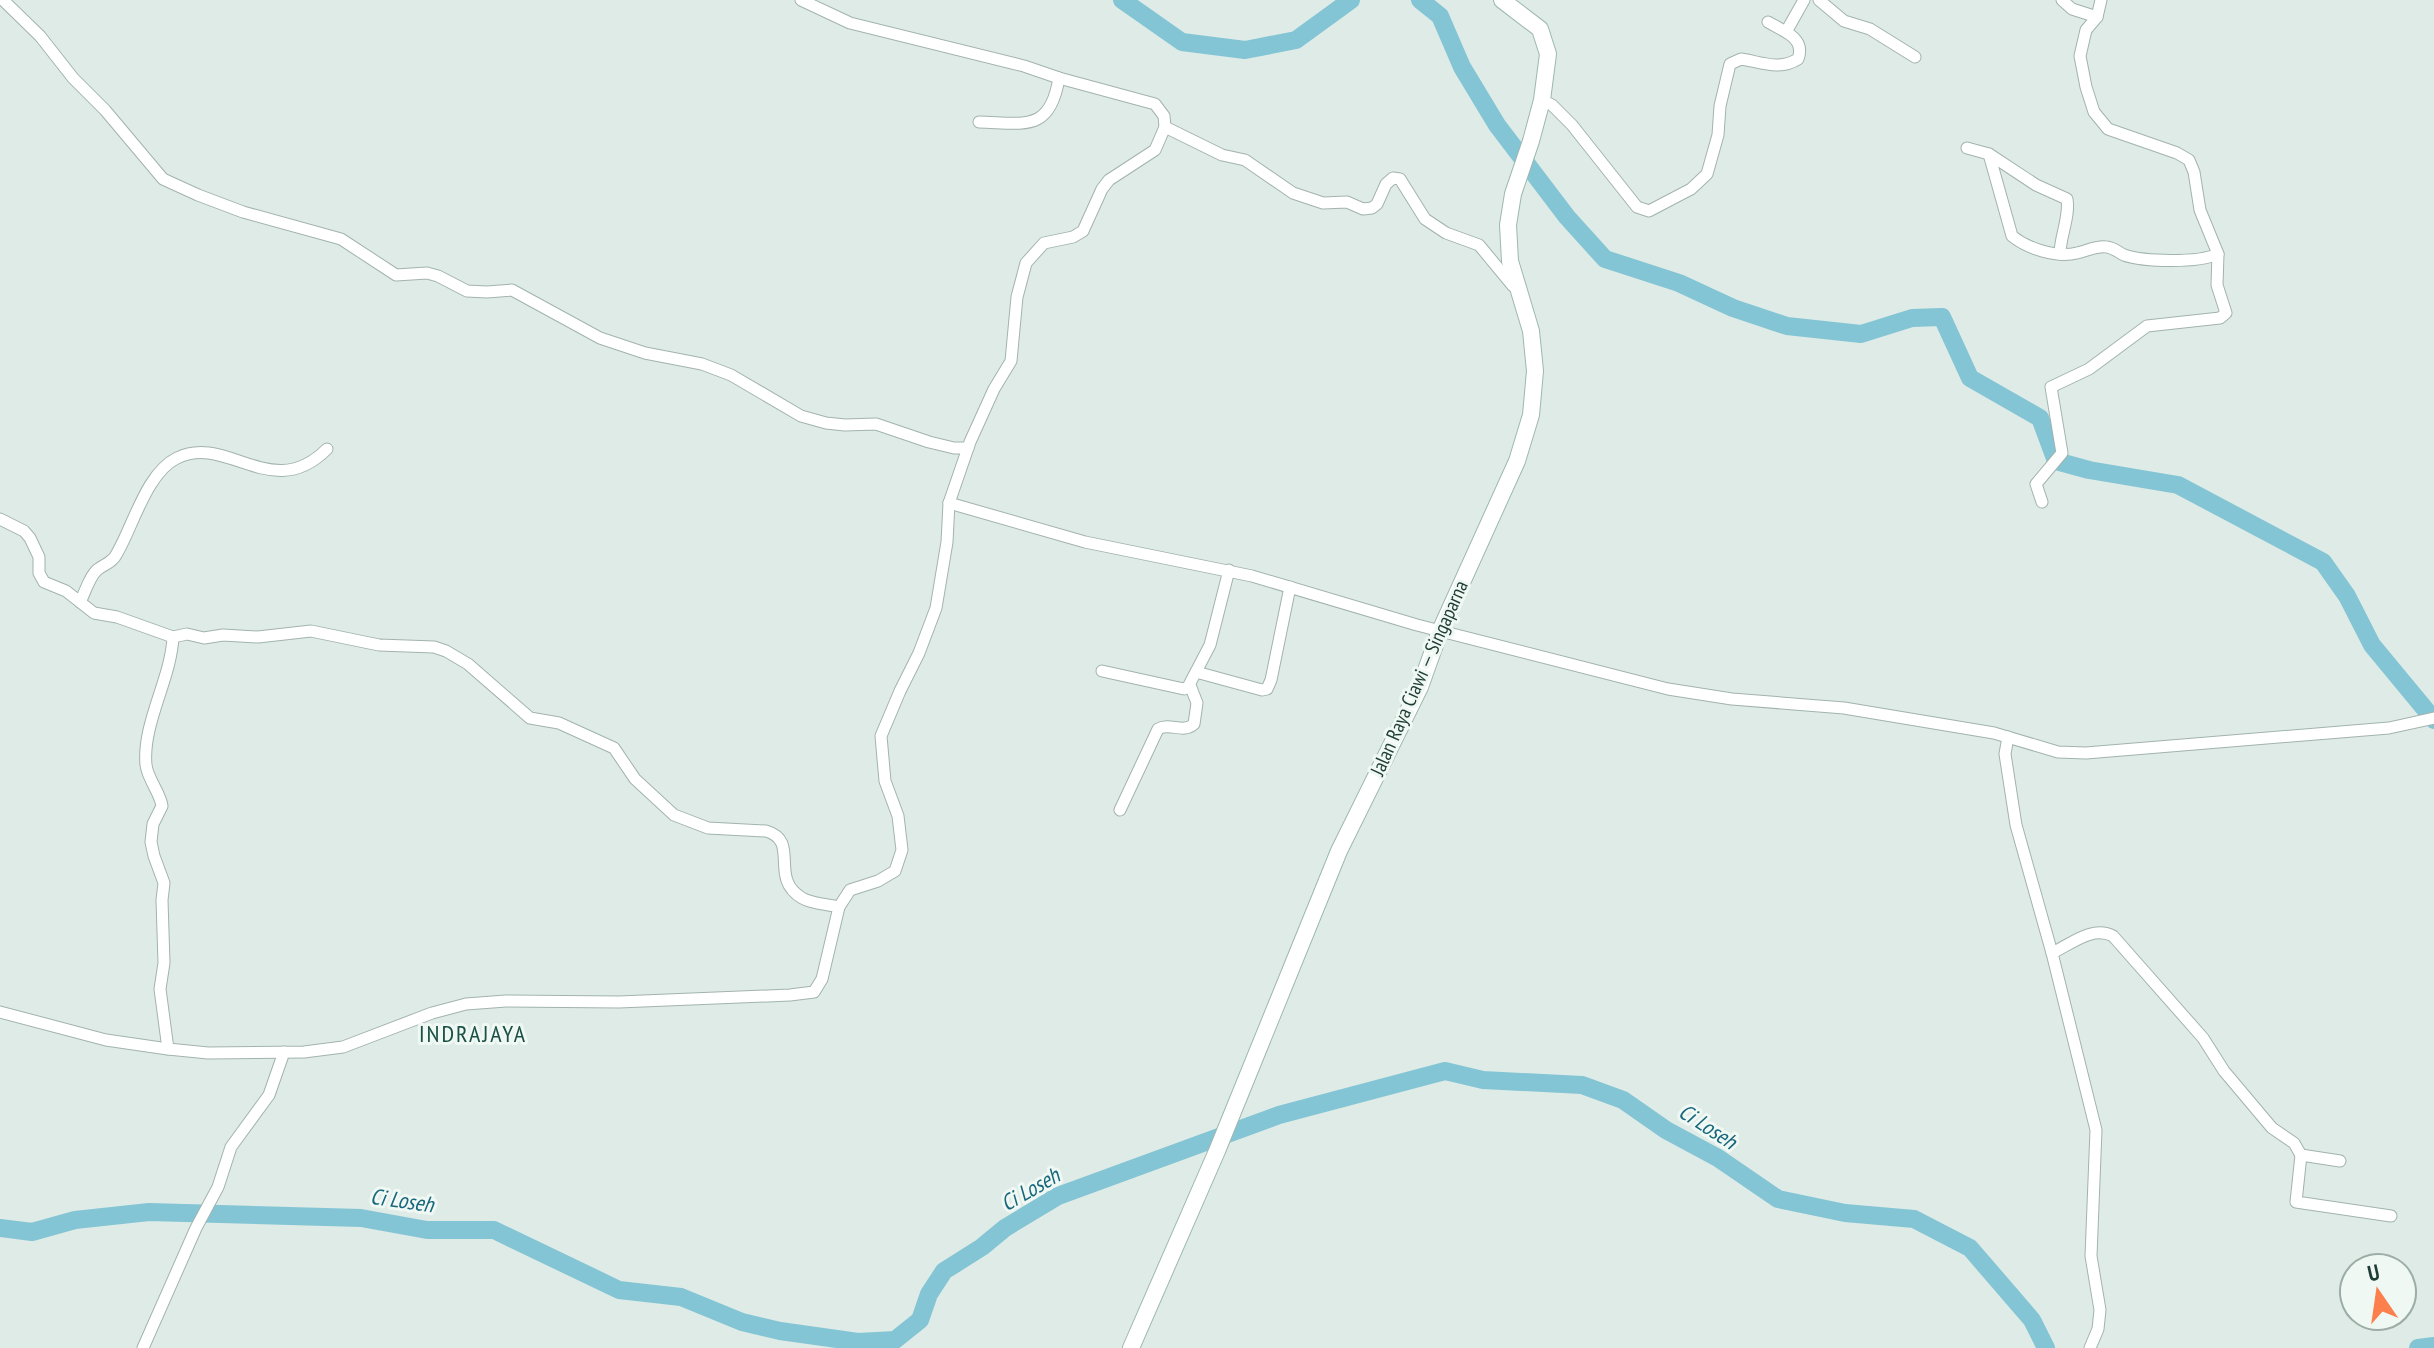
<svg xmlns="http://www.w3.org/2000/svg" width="2434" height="1348" viewBox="0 0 2434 1348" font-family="'PT Sans Narrow',sans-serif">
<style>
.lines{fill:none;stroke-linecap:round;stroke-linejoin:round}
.river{stroke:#83c5d5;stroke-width:18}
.street-casing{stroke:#a2b3ae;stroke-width:13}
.secondary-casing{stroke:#9db8af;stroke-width:18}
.street{stroke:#fff;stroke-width:11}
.secondary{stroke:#fff;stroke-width:16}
.labels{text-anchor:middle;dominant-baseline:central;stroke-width:6;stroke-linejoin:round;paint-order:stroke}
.street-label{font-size:20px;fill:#1f3d36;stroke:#f0f8f4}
.water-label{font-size:22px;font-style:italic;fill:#16667c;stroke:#f0f8f4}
.quarter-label{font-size:24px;letter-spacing:2px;fill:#1a5045;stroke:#f0f8f4}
</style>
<rect width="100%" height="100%" fill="#dfebe6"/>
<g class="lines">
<!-- river -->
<g class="river">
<polyline points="1122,0 1182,42 1245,50 1296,40 1351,0"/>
<polyline points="1420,0 1440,16 1462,67 1497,125 1567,217 1605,259 1679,283 1733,308 1787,326 1861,334 1912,318 1942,317 1970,378 2040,418 2056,461 2089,470 2178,485 2323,562 2347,596 2372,645 2434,720"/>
<polyline points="0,1228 32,1232 75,1220 149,1212 361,1218 427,1230 494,1230 619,1290 681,1297 742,1322 780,1331 858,1342 895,1340 920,1320 929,1294 944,1271 982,1247 1005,1228 1058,1196 1279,1115 1445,1071 1483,1080 1582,1085 1623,1100 1666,1130 1718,1158 1778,1199 1845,1213 1914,1219 1970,1248 2032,1320 2046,1348"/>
<polyline points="2418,1348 2434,1346"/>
</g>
<defs>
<g id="street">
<polyline points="3,0 40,36 73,78 105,110 163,179 198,195 243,212 341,239 396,275 427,273 438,276 467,291 487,292 512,290 600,338 645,353 702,364 731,375 801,416 826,423 845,425 876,424 929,442 954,448 968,448"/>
<polyline points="1819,0 1844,21 1870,29 1915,57"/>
<polyline points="2062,0 2072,9 2097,17 2101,0"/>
<polyline points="1768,22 1786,32"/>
<path d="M 1542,100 L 1552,105 L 1572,125 L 1637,207 L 1649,211 L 1691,189 L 1707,174 L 1718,135 L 1720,106 L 1730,64 L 1741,59 C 1761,62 1779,71 1798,59 C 1803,46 1796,38 1786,32 L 1804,0"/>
<path d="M 979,122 C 1024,123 1050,133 1059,78"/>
<polyline points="1165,127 1222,155 1245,160 1293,193 1323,203 1347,202 1363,209 1372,208 1377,204 1386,184 1393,178 1400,179 1425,219 1446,233 1479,245 1513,286"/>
<path d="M 1967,148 L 1989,154 L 2036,185 L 2067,199 C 2070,217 2060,236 2060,254"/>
<path d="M 1989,154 L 2012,236 C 2028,249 2057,258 2077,253 C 2087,251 2097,245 2107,247 C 2114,248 2118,252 2124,255 C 2144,262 2199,263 2218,254"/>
<polyline points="2042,502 2036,484 2062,453 2051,387 2089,369 2147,326 2220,318 2226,313 2217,285 2218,254 2200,210 2194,172 2189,160 2177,153 2108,129 2094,112 2086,87 2080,56 2086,30 2097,17"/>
<polyline points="949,503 1085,542 1252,576 1417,625 1668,689 1732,699 1844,708 1994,733 2058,752 2086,753 2389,728 2434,718"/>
<path d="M 0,519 L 24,531 L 30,538 L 39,557 L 39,573 L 44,582 L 66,591 L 94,613 L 117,617 L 173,637 C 171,679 142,724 146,765 C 148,780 160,792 162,806 L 153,824 L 151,842 L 154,856 L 164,883 L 162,900 L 164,963 L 160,989 L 168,1049"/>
<path d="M 80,602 C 85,593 89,577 97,570 C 104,564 112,563 116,555 C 133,527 146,473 177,458 C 227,433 272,504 327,449"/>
<path d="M 173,637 L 187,634 L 204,638 L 223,635 L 258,637 L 311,631 L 379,645 L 434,647 L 446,651 L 468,664 L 530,718 L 559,723 L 614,748 L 635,779 L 674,815 L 708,828 L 766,831 C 801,841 768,878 802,898 C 812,904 827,904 839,907"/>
<polyline points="1102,671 1184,689 1188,687 1210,645 1229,570"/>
<polyline points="1196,672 1262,690 1267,689 1271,680 1290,587"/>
<polyline points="2008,737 2005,754 2016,825 2052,953 2096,1130 2091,1256 2100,1310 2098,1329 2090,1348"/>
<path d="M 1120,810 L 1158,729 C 1170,722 1183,734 1194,724 L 1197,703 L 1190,685"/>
<path d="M 2052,953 C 2071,944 2093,925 2113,936 L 2203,1038 L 2224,1071 L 2272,1128 L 2294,1143 L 2301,1155 L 2340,1161"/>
<polyline points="0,1012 106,1040 168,1049 208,1053 304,1052 343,1047 432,1013 466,1004 506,1001 619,1002 790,995 814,992 822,979 839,907 850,890 878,881 895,871 902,850 898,816 885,781 881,736 900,691 919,653 936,608 947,542 949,503 970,442 994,389 1011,361 1017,297 1026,263 1044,243 1073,237 1083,231 1102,189 1109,180 1155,150 1165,127 1164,116 1155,104 1059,78 1024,66 850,23 801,0"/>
<polyline points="2301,1155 2296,1202 2391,1216"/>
<polyline points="143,1348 196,1228 218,1187 231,1147 269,1095 284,1052"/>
</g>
<polyline id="secondary" points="1131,1348 1217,1151 1339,851 1420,687 1440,631 1517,461 1531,415 1535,371 1531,331 1510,261 1508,225 1513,194 1531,141 1542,100 1548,54 1540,29 1502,0"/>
</defs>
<!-- street casing -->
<use href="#street" class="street-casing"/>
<!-- secondary casing -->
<use href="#secondary" class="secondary-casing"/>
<!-- street -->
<use href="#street" class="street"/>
<!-- secondary -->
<use href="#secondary" class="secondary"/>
</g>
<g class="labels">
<!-- street labels -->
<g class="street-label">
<text transform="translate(1419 678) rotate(-66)">Jalan Raya Ciawi — Singaparna</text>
</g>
<!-- water labels -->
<g class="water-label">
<text transform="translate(1708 1126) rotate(33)">Ci Loseh</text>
<text transform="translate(1030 1189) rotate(-30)">Ci Loseh</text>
<text transform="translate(402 1200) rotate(8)">Ci Loseh</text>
</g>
<!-- quarter labels -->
<g class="quarter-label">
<text x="473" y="1033">INDRAJAYA</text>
</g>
</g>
<!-- north arrow -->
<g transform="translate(2378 1292) rotate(347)"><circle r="38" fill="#f0f8f4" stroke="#9cada8" stroke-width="2"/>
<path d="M0-6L14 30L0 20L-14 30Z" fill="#fb804e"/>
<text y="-12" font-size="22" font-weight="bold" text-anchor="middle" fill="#1f3d36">U</text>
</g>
</svg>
